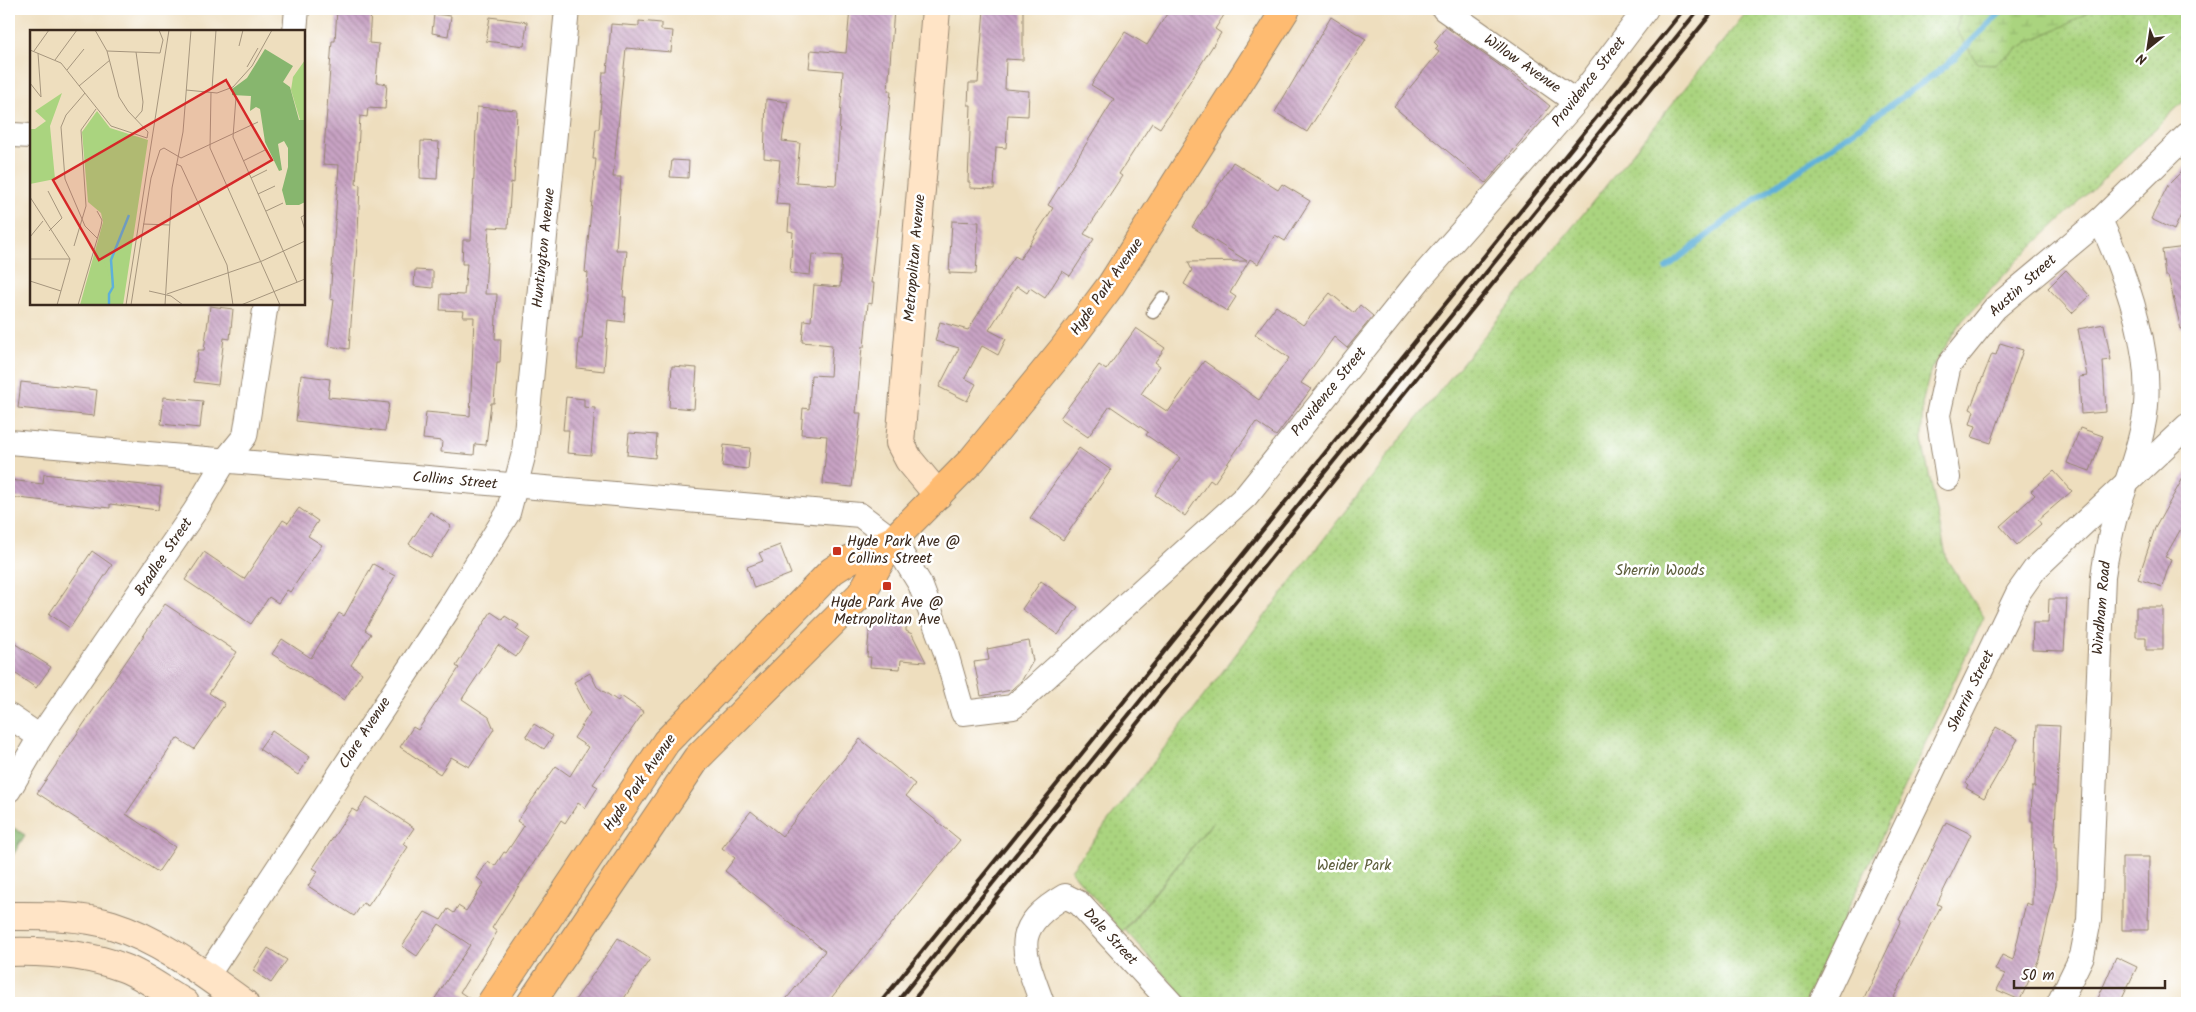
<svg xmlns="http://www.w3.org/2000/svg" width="2196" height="1012" viewBox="0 0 2196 1012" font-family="Kalam,sans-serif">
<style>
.green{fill:url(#green-dots);stroke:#727f4e}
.forest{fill:url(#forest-firs);stroke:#617046}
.wetland{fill:url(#wetland-marsh);stroke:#727f4e}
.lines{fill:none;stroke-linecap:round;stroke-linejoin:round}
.stream{stroke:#5eb0d9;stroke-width:6}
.building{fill:url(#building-back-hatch)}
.lane-casing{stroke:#94846e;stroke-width:15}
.street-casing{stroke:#94846e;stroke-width:26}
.secondary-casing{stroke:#94846e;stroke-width:30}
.primary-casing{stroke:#94846e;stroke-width:30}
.lane{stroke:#fff;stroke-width:12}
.street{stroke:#fff;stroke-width:24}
.secondary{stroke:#ffe4c6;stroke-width:28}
.primary{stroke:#febb71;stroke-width:28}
.rail{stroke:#3b2a1e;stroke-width:4}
.poi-dot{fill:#c8321e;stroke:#fff;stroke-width:2}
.labels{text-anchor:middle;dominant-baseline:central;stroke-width:5;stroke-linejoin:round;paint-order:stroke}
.street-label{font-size:15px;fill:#3b2a1e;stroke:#fff}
.poi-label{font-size:15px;fill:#3b2a1e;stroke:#fff;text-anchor:start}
.park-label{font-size:15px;fill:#5c5d3b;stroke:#fff}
.inset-river{fill:none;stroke:#5eb0d9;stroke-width:2.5}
.inset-road{fill:none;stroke:#a6967e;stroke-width:1}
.view{fill:#d62828;fill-opacity:0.15;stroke:#d62828;stroke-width:2.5}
.inset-edge{fill:none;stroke:#3b2a1e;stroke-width:2.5}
</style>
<defs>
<pattern id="green-dots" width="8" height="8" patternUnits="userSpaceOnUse" patternTransform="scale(1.25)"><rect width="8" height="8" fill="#aad47f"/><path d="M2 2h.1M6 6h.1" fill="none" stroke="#93b66d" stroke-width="1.8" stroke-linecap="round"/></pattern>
<pattern id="forest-firs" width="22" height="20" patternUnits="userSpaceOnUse" patternTransform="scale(1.25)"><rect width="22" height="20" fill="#87b66e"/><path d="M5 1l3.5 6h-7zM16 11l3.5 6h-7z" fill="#70945a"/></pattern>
<pattern id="wetland-marsh" width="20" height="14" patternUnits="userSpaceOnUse" patternTransform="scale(1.25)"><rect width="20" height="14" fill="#aad47f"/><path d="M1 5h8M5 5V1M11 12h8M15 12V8" fill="none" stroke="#93b66d"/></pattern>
<pattern id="building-back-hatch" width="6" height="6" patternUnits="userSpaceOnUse" patternTransform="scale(1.25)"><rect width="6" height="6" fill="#c8a3c4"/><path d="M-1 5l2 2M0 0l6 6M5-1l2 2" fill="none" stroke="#a4859f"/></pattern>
</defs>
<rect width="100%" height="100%" fill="#fff"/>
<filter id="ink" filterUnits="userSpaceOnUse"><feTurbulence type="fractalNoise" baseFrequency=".02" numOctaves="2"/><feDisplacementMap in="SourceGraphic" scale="10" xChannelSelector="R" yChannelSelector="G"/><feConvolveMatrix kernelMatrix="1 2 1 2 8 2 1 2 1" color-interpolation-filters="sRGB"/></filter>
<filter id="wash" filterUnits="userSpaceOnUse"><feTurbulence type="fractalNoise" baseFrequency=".0096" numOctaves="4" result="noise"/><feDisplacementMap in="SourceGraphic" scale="20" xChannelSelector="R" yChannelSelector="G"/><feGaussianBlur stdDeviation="1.12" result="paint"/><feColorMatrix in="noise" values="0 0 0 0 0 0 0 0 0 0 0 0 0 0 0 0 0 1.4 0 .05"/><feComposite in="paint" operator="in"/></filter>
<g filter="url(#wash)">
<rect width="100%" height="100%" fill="#eedebe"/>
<!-- green -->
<polygon class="green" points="1749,9 2187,9 2187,98 2016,262 1962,321 1931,369 1922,404 1922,441 1947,560 1984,617 1804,1003 1190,1003 1125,930 1213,822 1122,932 1071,870 1391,451"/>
<!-- forest -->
<polygon class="forest" points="9,825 25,835 9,862"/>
<!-- wetland -->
<polygon class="wetland" points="1962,9 2092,9 2070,23 2030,41 1995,64 1977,63 1956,29"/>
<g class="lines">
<!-- stream -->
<polyline class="stream" points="1666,268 1727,220 1946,66 2004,9"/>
</g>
<g id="blocks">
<!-- building -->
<g class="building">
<polygon points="337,9 371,9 369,43 379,44 376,82 387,84 385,109 368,108 367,117 360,116 356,184 360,185 358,232 349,349 328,346 334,300 330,299 339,165 323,164 332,41 335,41"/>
<polygon points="850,9 894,9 888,91 891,91 871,283 874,283 872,304 868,303 864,347 862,347 856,413 861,413 852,487 823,484 827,436 801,434 803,408 809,409 811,375 830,376 832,345 802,342 804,320 811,321 814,285 840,287 842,256 812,254 810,275 790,273 793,232 788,231 790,205 776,204 780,160 764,158 766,99 788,102 782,141 800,143 796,182 836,185 843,71 809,68 811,50 846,53"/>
<polygon points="984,9 1023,9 1023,60 1006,59 1005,89 1029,91 1028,116 1008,115 1006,148 996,147 994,189 970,188 970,182 968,182 971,105 968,105 969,83 978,83"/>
<polygon points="1170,9 1228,9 1215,29 1221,33 1160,128 1152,123 1119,174 1122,176 1084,234 1094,239 1070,276 1062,271 1045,298 1030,288 1027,293 1017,286 989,330 1006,339 998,355 982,346 965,378 976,384 967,401 939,387 959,348 935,341 940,322 968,330 1015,256 1020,259 1053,208 1048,205 1114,99 1091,85 1125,32 1147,45"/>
<polygon points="434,14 451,16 448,36 432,33"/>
<polygon points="490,17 527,22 524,46 486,41"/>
<polygon points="1331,17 1366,39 1307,132 1275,112"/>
<polygon points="639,21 661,23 661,30 673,31 671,52 626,48 613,177 621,177 616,250 627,250 623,297 626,297 624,322 608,320 604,371 577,368 579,339 582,339 588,273 585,272 596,159 593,159 596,129 599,129 603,72 607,72 611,24 639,26"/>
<polygon points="1446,27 1506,70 1550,106 1486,183 1394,107 1439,52 1435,49 1438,46 1434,42"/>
<polygon points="477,107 517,110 514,183 511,182 508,228 489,227 485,294 497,294 495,339 501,339 500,362 497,362 494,403 491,403 486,445 475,444 474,455 441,452 442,441 423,439 426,412 470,416 474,317 463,317 464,311 440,310 441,294 464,295 467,264 462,264 463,240 471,240"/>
<polygon points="421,141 439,142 437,179 420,178"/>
<polygon points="672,160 689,161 688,178 670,177"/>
<polygon points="1233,162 1278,190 1282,184 1310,201 1285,241 1275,235 1258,264 1250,259 1230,293 1236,297 1227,311 1184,284 1192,270 1188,262 1247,261 1192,227"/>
<polygon points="2187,166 2187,203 2174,230 2151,219 2168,185"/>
<polygon points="952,221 979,222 976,274 949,273"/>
<polygon points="2186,247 2187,328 2181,329 2168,276 2165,276 2162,250"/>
<polygon points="415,270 433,271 433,288 414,286"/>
<polygon points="2066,270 2090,296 2072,313 2048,288"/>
<polygon points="1330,293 1354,313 1360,305 1373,316 1347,348 1334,337 1301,383 1311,389 1276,436 1256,422 1214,483 1210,480 1185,516 1155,495 1180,458 1146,435 1148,432 1110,406 1088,437 1060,418 1099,365 1106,370 1136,328 1165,348 1155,362 1160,366 1141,394 1168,412 1204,361 1259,400 1289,358 1255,334 1276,306 1303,325"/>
<polygon points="210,306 233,309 230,339 224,338 218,385 194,382 198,350 204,350"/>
<polygon points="2104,324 2111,360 2103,361 2106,412 2081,414 2079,377 2087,376 2078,329"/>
<polygon points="2000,343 2023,350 1991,443 1972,437 1976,426 1970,424 1974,411 1970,409 1992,354 1996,355"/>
<polygon points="672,366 697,368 694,409 669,407"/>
<polygon points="301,375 330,379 328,397 389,403 385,431 296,421"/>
<polygon points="21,382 97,390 94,416 18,408"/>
<polygon points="164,397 203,401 200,428 161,424"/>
<polygon points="566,397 584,399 584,407 595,408 591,455 567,453 569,430 563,430"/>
<polygon points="2080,428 2103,436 2090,471 2067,463"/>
<polygon points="629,433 657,435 655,458 627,455"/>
<polygon points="724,445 750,448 748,469 722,466"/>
<polygon points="1079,448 1111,470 1063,540 1030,518"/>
<polygon points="2054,471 2072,491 2038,520 2041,524 2017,545 2000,526 2035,495 2031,491"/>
<polygon points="2187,471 2187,518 2165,557 2171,559 2162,587 2138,579 2155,528"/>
<polygon points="44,474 161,487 158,510 110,504 110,508 9,497 9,480 43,484"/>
<polygon points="299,508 318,521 308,536 322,545 290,592 287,590 278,603 269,597 251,624 185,580 204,552 244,579 283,520 288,523"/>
<polygon points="430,512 451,526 431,558 409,544"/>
<polygon points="780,545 791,574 754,588 747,567 763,561 759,553"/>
<polygon points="92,551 112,565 70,628 49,614"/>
<polygon points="373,564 395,576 365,630 371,634 351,665 362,673 344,700 272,654 282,639 311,658 339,613 344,616"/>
<polygon points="1041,581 1078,607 1058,635 1022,609"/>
<polygon points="2049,599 2067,599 2064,651 2032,650 2033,623 2048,623"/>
<polygon points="165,604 237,652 209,693 225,704 194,749 177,738 126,814 175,847 158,872 37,793"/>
<polygon points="2136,607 2163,607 2163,650 2146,650 2146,637 2136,637"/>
<polygon points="491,612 503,620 505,616 519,625 516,629 529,638 516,657 498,645 462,699 489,717 494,729 469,767 451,757 440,774 400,747 413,727 418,730 459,668 456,666"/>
<polygon points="870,621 906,624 906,631 912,634 926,662 901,660 900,669 870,667 871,657 867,657"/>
<polygon points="9,640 51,667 36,688 9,669"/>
<polygon points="1029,641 1033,661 1022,680 1011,690 981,696 974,662 989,660 987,649"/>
<polygon points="590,673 597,687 618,701 621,696 644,712 593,784 598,787 585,808 578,803 565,823 561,820 492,928 497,932 460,992 476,1003 432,1003 470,945 439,924 417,956 402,946 425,912 441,920 448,909 454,913 458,906 466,911 484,883 477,878 488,861 495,866 504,852 506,853 524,826 517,821 556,766 570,776 588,747 574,738 590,713 574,682"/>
<polygon points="534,724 553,736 544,749 526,737"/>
<polygon points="2037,725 2060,726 2054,848 2056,848 2056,885 2039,959 2020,1000 1997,990 2005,974 1995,970 2002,955 2013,960 2026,903 2032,905 2033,821 2031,821 2032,787 2035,787"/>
<polygon points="1996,727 2018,739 1984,798 1966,788 1968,785 1966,783"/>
<polygon points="272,731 310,757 298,775 259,749"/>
<polygon points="860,739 915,784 906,796 960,840 827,1003 783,1003 825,951 725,871 735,858 722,848 751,811 782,836"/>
<polygon points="367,797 414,828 403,844 408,847 386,880 368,906 363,903 354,916 308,886 318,871 313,868 352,809 357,812"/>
<polygon points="1946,822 1971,834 1937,904 1941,906 1891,1003 1862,1003 1901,921 1899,920"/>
<polygon points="2122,857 2149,857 2148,930 2122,930"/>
<polygon points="618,938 650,959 621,1003 573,1003"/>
<polygon points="268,948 287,960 271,983 253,971"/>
<polygon points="2116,957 2137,967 2120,1003 2096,1003"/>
</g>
</g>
</g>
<g filter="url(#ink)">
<use href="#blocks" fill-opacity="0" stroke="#94846e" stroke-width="1"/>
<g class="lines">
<defs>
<polyline id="lane" points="1153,312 1163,298"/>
<g id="street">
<polyline points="1444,9 1576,102"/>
<polyline points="295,31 297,9"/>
<polyline points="13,135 31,136"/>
<polyline points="9,442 860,515 893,540 920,584 945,650 963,713 1013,707 1246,496 1420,279 1576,102 1646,9"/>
<polyline points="1948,478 1938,415 1949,365 1995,308 2100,220 2187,135"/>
<polyline points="9,716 40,737"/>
<polyline points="9,790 40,737 195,511 224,462 245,436 266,304"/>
<polyline points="207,976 449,608 508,513 524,453 567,9"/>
<path d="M 1042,1003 C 1024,952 1008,929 1065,896 L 1079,903 L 1171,1003"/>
<polyline points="1821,1003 2018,593 2035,569 2187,426"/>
<path d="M 2059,1003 L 2082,956 L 2089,920 L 2103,576 C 2106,556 2110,536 2115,517 C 2125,486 2137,457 2143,426 C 2157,362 2127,277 2100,220"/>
</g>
<g id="secondary">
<polyline points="936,9 900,443 909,460 938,495"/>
<path d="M 9,916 C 43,916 78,915 112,925 C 160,940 204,974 244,1003"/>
<path d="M 9,952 C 48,951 87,954 124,968 C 145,976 165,992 185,1003"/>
</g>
<g id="primary">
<polyline points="491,1003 666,742 832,571 849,560 893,540"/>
<polyline points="531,1003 697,758 861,594 893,540 972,460 1063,349 1111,285 1286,9"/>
</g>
</defs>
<!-- lane casing -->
<use href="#lane" class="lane-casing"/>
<!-- street casing -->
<use href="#street" class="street-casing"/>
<!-- secondary casing -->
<use href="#secondary" class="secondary-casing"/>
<!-- primary casing -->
<use href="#primary" class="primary-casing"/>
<!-- lane -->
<use href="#lane" class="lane"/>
<!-- street -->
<use href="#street" class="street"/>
<!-- secondary -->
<use href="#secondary" class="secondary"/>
<!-- primary -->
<use href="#primary" class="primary"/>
<!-- rail -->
<g class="rail">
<polyline points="880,1003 1684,9"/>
<polyline points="896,1003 1699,9"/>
<polyline points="911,1003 1715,9"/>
</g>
</g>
</g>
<!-- markers -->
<g class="poi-dot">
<rect x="832" y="546" width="10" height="10" rx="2.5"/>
<rect x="882" y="581" width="10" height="10" rx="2.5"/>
</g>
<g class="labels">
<!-- street labels -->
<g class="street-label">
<text transform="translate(1522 64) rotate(35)">Willow Avenue</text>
<text transform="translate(1589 82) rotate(-52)">Providence Street</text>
<text transform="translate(544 248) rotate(-84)">Huntington Avenue</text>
<text transform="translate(915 258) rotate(-85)">Metropolitan Avenue</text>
<text transform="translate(2023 286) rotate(-42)">Austin Street</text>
<text transform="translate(1107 287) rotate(-55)">Hyde Park Avenue</text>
<text transform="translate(1329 392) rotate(-51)">Providence Street</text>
<text transform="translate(455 481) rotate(5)">Collins Street</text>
<text transform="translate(164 557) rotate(-56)">Bradlee Street</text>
<text transform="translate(2102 608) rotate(-85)">Windham Road</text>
<text transform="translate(1971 691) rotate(-64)">Sherrin Street</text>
<text transform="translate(365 733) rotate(-57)">Clare Avenue</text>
<text transform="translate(640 783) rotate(-55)">Hyde Park Avenue</text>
<text transform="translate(1110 937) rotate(47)">Dale Street</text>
</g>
<!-- poi labels -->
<g class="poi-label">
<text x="847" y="542">Hyde Park Ave @<tspan x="847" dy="17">Collins Street</tspan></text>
<text x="887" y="603" text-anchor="middle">Hyde Park Ave @<tspan x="887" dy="17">Metropolitan Ave</tspan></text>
</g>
<!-- park labels -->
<g class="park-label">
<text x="1660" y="571">Sherrin Woods</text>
<text x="1354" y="866">Weider Park</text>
</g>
</g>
<!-- overview -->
<g transform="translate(30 30)">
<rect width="275" height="275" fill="#eedebe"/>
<path d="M 275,30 L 275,90 L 270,90 L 261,60 L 263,47 ZM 32,63 L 20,96 L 25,149 L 0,154 L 0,99 L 5,99 L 16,91 L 5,81 ZM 67,81 L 80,98 L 118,110 L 93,275 L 50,275 L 73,192 L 71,183 L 58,172 L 52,102 Z" fill="#aad47f"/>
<path d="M 235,19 L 263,36 L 253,52 L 260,57 L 269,90 L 275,90 L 275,172 L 269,175 L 256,175 L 252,160 L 258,137 L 258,118 L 254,111 L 248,114 L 252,140 L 249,141 L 235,112 L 230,79 L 226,77 L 220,81 L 221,66 L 202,65 L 202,59 L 217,48 Z" fill="#87b66e"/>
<path d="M 82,216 L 88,220 L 87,252 L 81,275 L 75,275 L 82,254 L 74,231 Z" fill="#aad47f"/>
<path class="inset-river" d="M 79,275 L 79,264 L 83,257 L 81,230 L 99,185"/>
<path class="inset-road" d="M 209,16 L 213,0M 0,20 L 31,33 L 81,96 L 117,108 L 118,102 L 98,81 L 89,67 L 77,21 L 65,0M 4,21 L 19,0M 77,21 L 130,23 L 133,10 L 129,0M 8,23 L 11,67M 25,30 L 47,0M 217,37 L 228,18M 37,40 L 54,19M 0,53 L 11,67M 49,56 L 80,30M 182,59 L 186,0M 156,60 L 187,63 L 203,57 L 222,36 L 242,0M 181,62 L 180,118 L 250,275M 55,63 L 36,85 L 31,97 L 35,149 L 55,196 L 67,208M 206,67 L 203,107 L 267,252M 105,89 L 112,81 L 113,72 L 106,22M 213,131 L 235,120M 146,134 L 151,136 L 197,235 L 203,275M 221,148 L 237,140M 18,161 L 32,188 L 19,201M 228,164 L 245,156M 0,167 L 40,229M 236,181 L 253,173M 275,185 L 271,187 L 275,200M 113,194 L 140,195M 0,207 L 13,191M 44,216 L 56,176 L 51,100 L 66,79M 0,229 L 40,229M 0,251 L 31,261M 119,261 L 141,266 L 153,275M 137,264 L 232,231 L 275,211M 27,275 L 40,229M 48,275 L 71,196 L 72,190 L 67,181M 96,275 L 139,0M 101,275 L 121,148 L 130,120 L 134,118 L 151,128 L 228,92M 135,275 L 142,158 L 153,102 L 161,0M 211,275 L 275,249"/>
<path class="view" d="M 196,50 L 242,130 L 69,230 L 23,150 Z"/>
<rect width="275" height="275" class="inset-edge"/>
</g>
<!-- margin -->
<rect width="2196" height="1012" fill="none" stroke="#fff" stroke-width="30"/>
<!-- north arrow -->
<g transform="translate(2148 48) rotate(210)" stroke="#ffffff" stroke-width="4" paint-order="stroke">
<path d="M0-4L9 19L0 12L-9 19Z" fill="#3b2a1e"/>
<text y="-8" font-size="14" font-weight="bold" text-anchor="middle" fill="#3b2a1e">N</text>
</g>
<!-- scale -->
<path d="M2014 980v8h151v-8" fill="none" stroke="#3b2a1e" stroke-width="2.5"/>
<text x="2021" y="980" font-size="15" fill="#3b2a1e" stroke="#ffffff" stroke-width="4" paint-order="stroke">50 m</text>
</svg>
